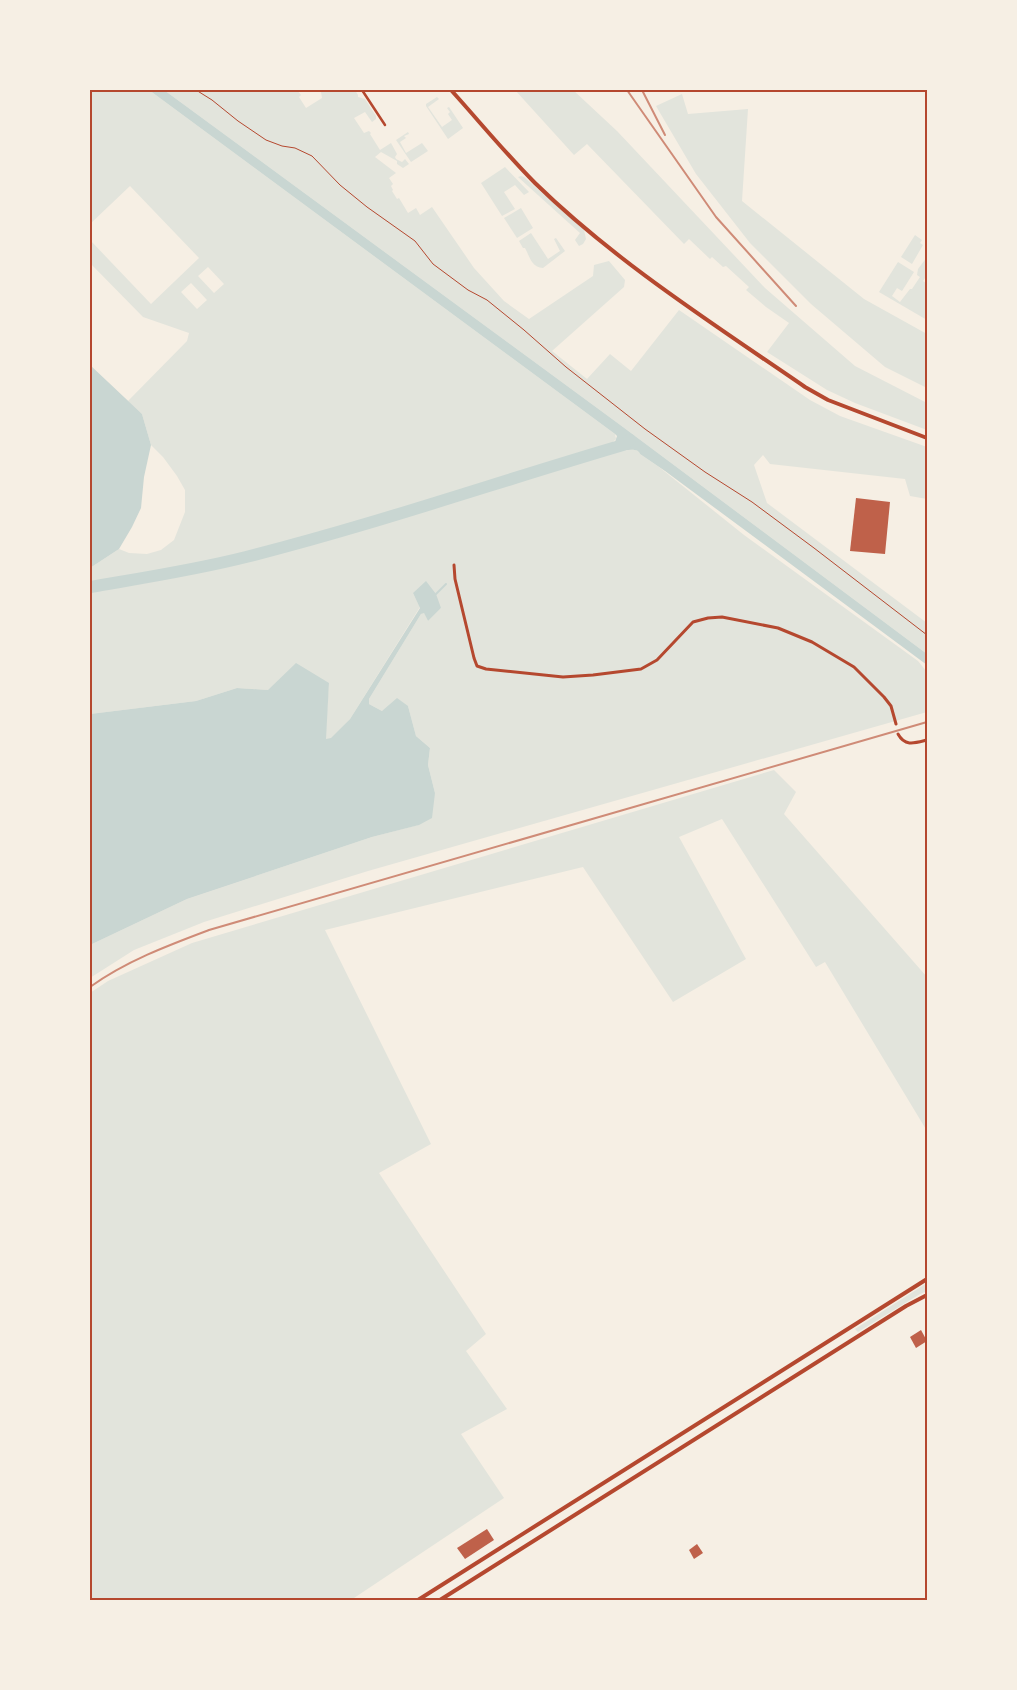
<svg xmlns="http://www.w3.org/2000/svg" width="1017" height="1690" viewBox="0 0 1017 1690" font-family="Ubuntu,sans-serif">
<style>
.green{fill:#e2e4dc;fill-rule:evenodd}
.water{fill:#c9d6d2}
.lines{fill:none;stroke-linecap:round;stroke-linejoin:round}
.stream{stroke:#c9d6d2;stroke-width:2}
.river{stroke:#c9d6d2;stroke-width:12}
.building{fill:#bf614a}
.path{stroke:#b5482f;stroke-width:1}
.pedestrian{stroke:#b5482f;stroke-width:2.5}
.minor{stroke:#b5482f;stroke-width:3}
.tertiary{stroke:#b5482f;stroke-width:4}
.rail{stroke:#cf8b77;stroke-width:2}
.neatline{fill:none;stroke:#b5482f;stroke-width:2}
</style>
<rect width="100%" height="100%" fill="#f6efe4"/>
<!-- green -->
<g class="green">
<path d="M 90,90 L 149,90 L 615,434 L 616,439 L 609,446 L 601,450 L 383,518 L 251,555 L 185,569 L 90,586 L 90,568 L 119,549 L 129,553 L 147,554 L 161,550 L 174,540 L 185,512 L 185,490 L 177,476 L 163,457 L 151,445 L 142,414 L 128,401 L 187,341 L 189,333 L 143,317 L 90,263 L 90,240 L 151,304 L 199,258 L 130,186 L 90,224 ZM 208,267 L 224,284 L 214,293 L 198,276 ZM 191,283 L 207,300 L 197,309 L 181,292 Z"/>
<polygon points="164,90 297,90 301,95 299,97 306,108 322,98 321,92 324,90 355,90 358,95 358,97 365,99 376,116 376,119 372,122 365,112 354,118 364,133 369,131 371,133 370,134 380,150 391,143 397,154 395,157 396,159 402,162 405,159 409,164 403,168 397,164 397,161 381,152 375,157 396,173 389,178 393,184 391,186 393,190 392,191 397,199 399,198 408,213 416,208 420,215 432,207 474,268 504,301 529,319 593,276 594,265 609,261 625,280 624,287 552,351 587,379 610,354 631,371 679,310 810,400 840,416 927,447 927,499 910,496 905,479 770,464 763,455 754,465 767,503 927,623 927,654 623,427"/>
<polygon points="515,90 573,90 617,131 765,288 855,366 927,403 927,430 855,403 827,390 767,352 789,323 766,307 746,290 749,287 726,266 723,267 712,257 710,259 689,239 684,244 587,144 574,155"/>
<polygon points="682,94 688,114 748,109 742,201 864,299 927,334 927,388 885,367 811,304 750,243 696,174 656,106"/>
<polygon points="437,97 439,99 428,107 442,127 452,120 448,114 450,112 447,108 449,107 463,128 448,139 426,106 426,104"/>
<polygon points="408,132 409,134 404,136 406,138 400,142 406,153 422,143 428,151 411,162 396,140"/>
<polygon points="505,167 529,192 524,195 515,185 504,192 515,209 502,216 481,183"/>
<polygon points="521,176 524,177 584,230 586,239 583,244 579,246 575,240 580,233 518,177"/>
<polygon points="521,208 533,228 517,238 504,218"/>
<path d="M 531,233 L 548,259 L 560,251 L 554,239 L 556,238 L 565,251 L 543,268 C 531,267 530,257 525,248 L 523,248 L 519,241 Z"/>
<polygon points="915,235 922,240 920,243 923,245 912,264 901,257"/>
<polygon points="927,257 927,275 923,281 927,284 927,320 879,292 898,262 914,272 902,291 897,288 892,296 900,302 910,289 912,289 920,277 917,275 918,269"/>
<path d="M 625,450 C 630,450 638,448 640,454 L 659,467 L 744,535 L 918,661 L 927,672 L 927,712 L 368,871 L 204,922 L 134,950 L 90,978 L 90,945 L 187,899 L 372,837 L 418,825 L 435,793 L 428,765 L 430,748 L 416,736 L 408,706 L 382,711 L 369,704 L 369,699 L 421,614 L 424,612 L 428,621 L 441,608 L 413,593 L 420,607 L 350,719 L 331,739 L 325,739 L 329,683 L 268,690 L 237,688 L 196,701 L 90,714 L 90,590 L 244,560 L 453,501 L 603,453 Z"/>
<polygon points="774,770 796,792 784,814 927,977 927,1131 825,962 816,967 722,819 679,837 746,959 673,1002 583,867 325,930 431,1144 379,1173 486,1334 466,1351 507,1409 461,1434 504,1498 351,1600 90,1600 90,993 108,981 192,943"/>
<polygon points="927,1283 927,1291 920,1294 858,1332 855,1329"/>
</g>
<!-- water -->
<g class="water">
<path d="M 149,90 L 164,90 L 623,427 L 927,654 L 927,665 L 665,471 L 640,454 C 638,448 630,450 625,450 L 626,443 L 615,442 L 617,436 L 615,434 Z"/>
<polygon points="90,365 142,414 151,445 144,477 141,508 132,527 119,549 90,568"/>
<polygon points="426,581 436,594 441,608 428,621 424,613 421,614 369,699 369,704 382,711 397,698 408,706 416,736 430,748 428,765 435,793 432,818 419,825 372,837 187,899 90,945 90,714 196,701 237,688 268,690 296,663 329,683 326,739 331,738 350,719 420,608 413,593"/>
</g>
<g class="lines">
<!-- stream -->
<g class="stream">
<polyline points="461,496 462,499"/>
<polyline points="436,594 446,584"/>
</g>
<!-- river -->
<path class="river" d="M 90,587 C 142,578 195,570 246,557 C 373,525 497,482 623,445 L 630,440"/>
</g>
<!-- building -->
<g class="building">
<polygon points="856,498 890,502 885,554 850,551"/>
<polygon points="921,1330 927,1341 916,1348 910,1337"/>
<polygon points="487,1529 494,1540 465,1559 457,1548"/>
<polygon points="697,1544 703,1553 694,1559 689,1550"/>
</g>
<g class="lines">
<!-- path -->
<polyline class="path" points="196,90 212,100 238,121 266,140 282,146 295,148 312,156 340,185 367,207 415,241 433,264 468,290 487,300 524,330 566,367 645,429 705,472 752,502 814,548 927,635"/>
<!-- pedestrian -->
<polyline class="pedestrian" points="362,90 385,125"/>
<!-- minor -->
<g class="minor">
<polyline points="454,565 455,579 474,658 477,666 486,669 563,677 593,675 641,669 657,660 693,622 708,618 722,617 778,628 812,642 854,667 884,697 891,706 896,724"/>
<path d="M 898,734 C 905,747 915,743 927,740"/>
</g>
<!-- tertiary -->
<g class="tertiary">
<path d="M 451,90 C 479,121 506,154 535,183 C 616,262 712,323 805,387 L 828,400 L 927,438"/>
<polyline points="418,1600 927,1279"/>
<polyline points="440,1600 906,1306 927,1295"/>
</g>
<!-- rail -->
<g class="rail">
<polyline points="627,90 716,217 796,306"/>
<polyline points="642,90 665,135"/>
<path d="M 90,987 C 126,961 169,945 209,930 L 927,722"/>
</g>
</g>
<!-- border -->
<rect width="1017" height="1690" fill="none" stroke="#f6efe4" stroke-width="182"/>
<rect x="91" y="91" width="835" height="1508" class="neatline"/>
</svg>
